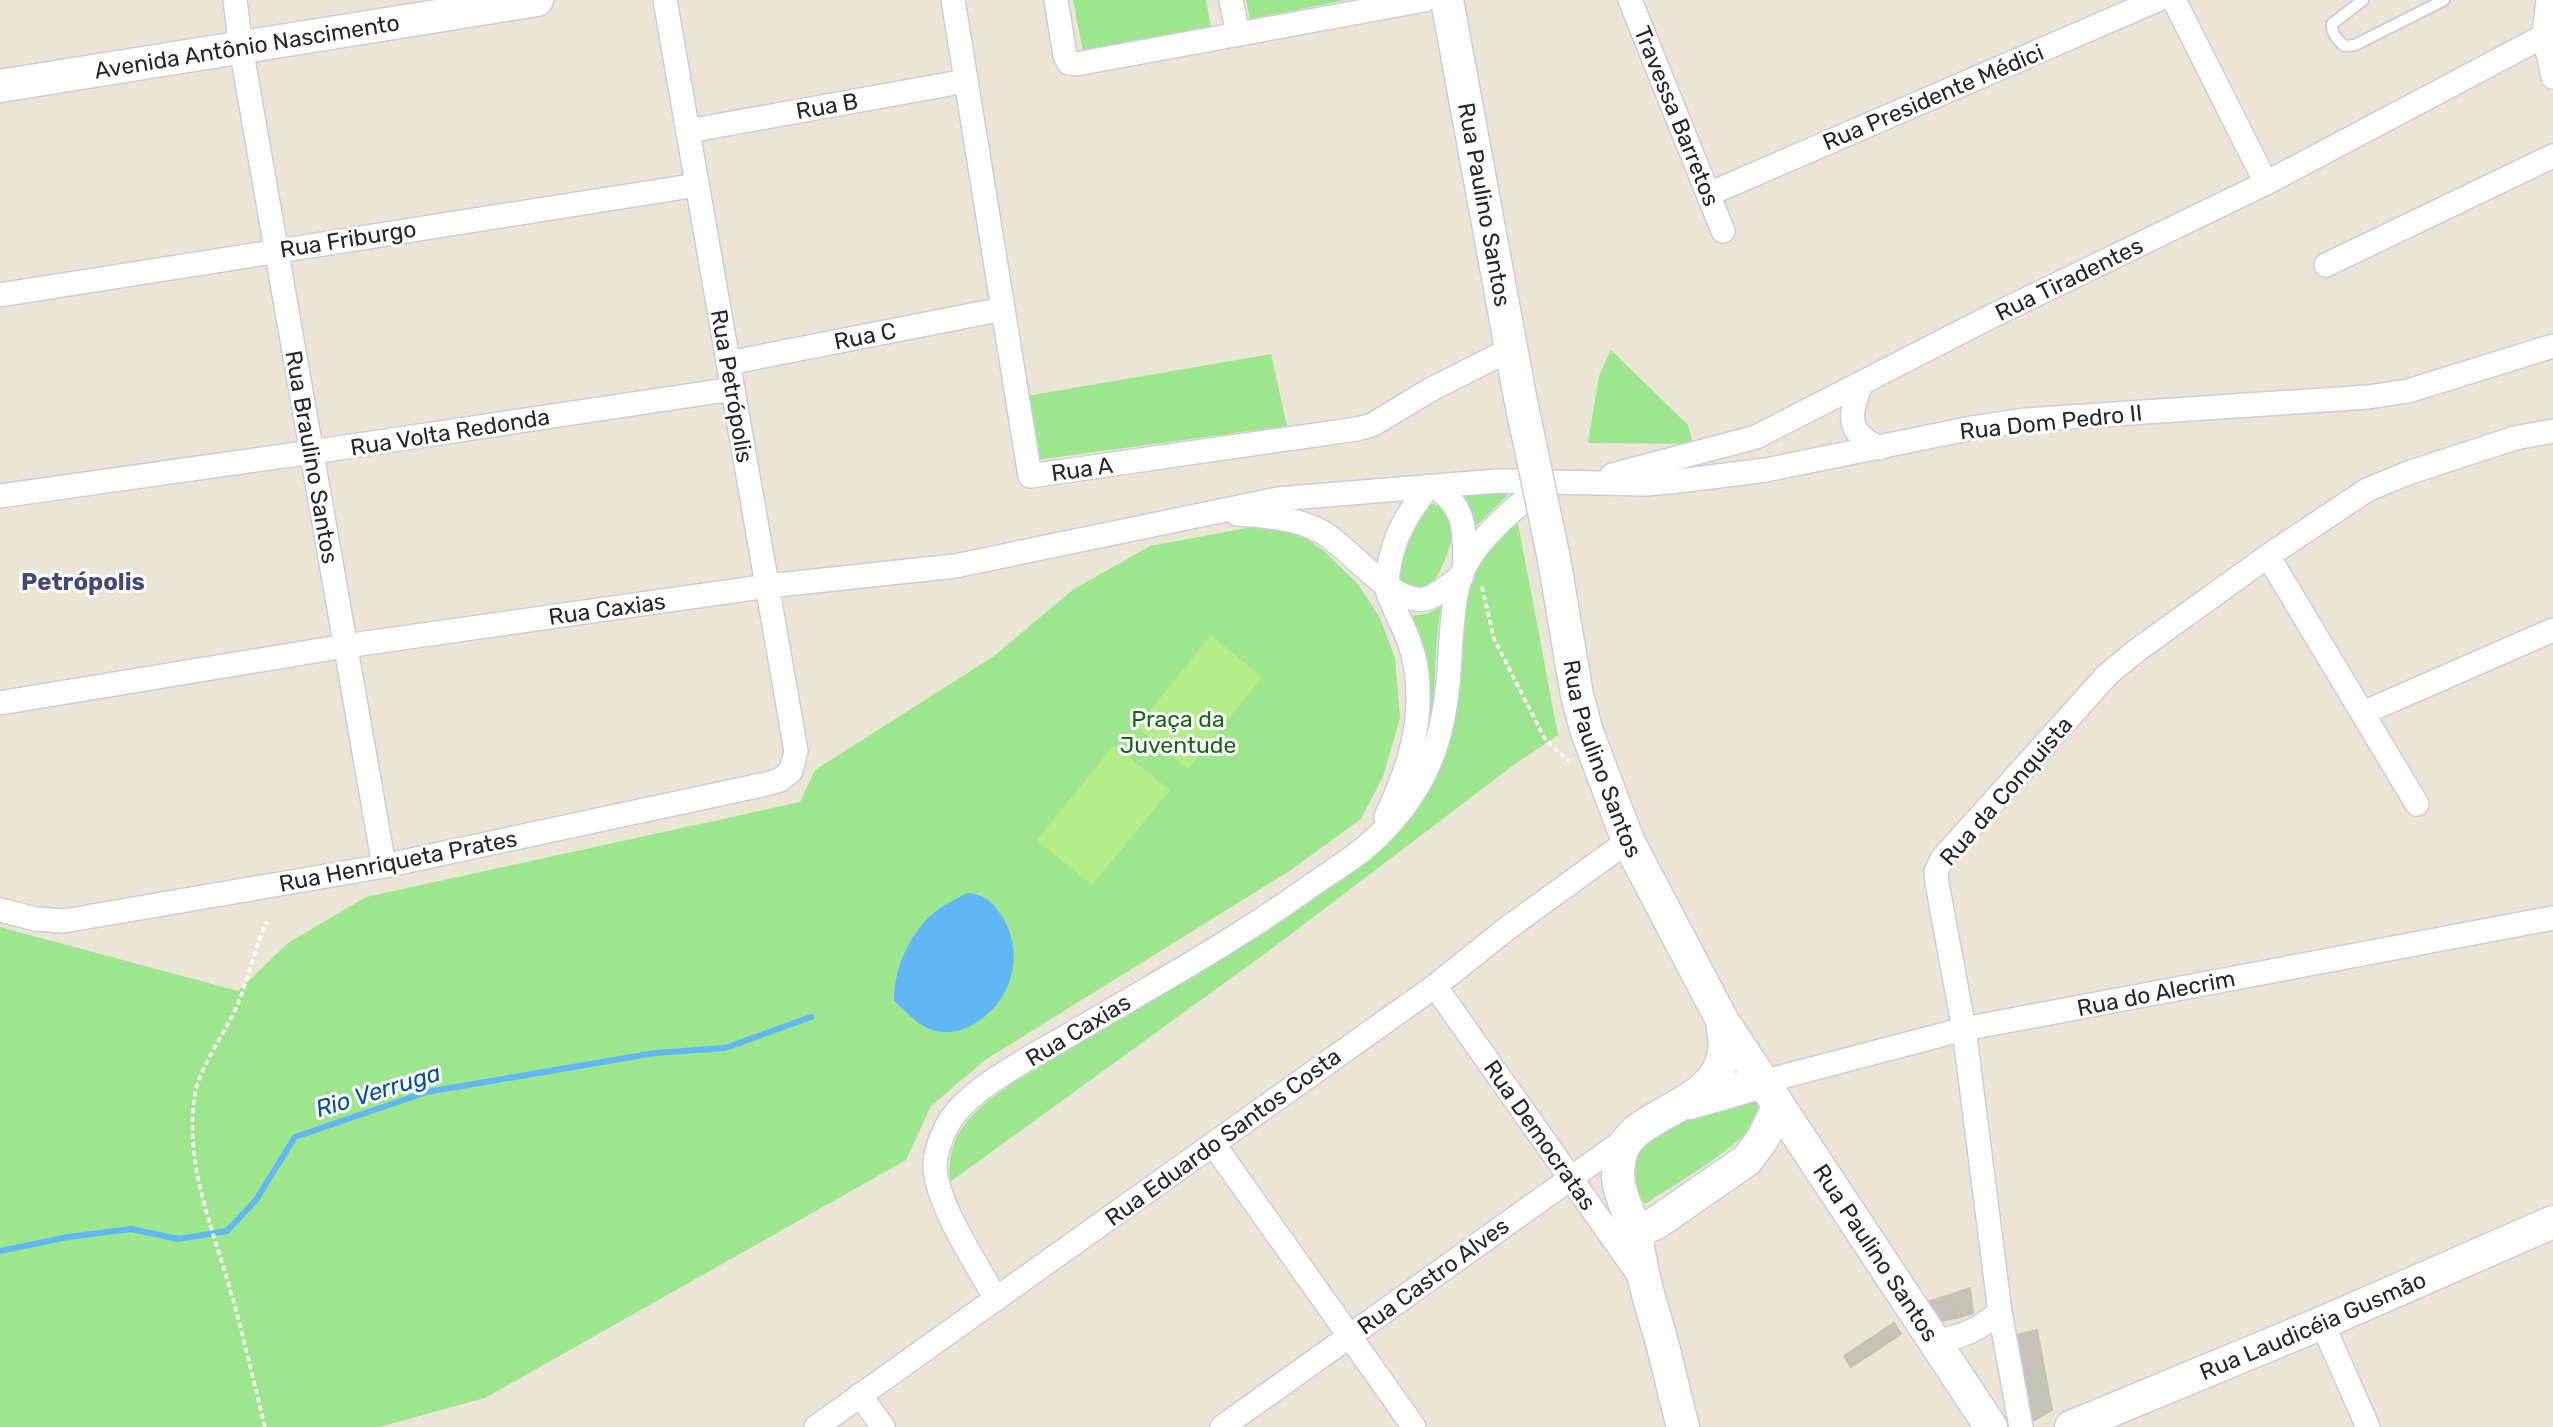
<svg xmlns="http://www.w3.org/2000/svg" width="2553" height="1427" viewBox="0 0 2553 1427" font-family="Rubik,sans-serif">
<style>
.green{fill:#9ee68e}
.pitch{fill:#b3ee89}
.water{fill:#61b6f5}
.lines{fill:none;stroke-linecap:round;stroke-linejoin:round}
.stream{stroke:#61b6f5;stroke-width:6}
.building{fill:#c5c2b7;stroke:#c6c1b0;stroke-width:2}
.service-casing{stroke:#cccce1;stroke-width:14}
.minor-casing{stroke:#cccce1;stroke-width:26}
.secondary-casing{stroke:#cccce1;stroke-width:35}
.path{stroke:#fff;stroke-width:3.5;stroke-dasharray:5 3.5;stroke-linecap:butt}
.service{stroke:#fff;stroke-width:10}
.minor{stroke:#fff;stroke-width:23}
.secondary{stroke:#fff;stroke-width:32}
.secondary-bridge-casing{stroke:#cccce1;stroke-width:35;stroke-linecap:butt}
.secondary-bridge{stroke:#fff;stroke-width:32}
.labels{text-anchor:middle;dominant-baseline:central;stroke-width:6;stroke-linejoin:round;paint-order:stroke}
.street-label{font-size:23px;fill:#272727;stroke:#fff}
.park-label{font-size:23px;fill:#186614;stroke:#fff}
.neighbourhood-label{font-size:24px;font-weight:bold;fill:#454679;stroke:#fff}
.water-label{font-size:24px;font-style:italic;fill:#05509c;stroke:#fff}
</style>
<rect width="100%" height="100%" fill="#ebe5d6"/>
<!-- green -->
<g class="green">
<polygon points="1073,0 1206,0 1211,29 1083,52"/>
<polygon points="1246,0 1346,0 1250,19"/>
<polygon points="1611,350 1688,425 1693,444 1588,443 1599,376"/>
<polygon points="1271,354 1287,426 1036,460 1021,397"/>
<polygon points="1515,488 1471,531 1455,492"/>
<path d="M 1425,501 C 1434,504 1444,506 1449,515 C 1461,532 1440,573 1430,588 L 1400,588 L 1394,548 Z"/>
<path d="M 1517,518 L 1558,735 L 1515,764 L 1274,947 L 950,1182 C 945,1132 975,1110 1011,1084 L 1217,961 L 1310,897 L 1431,773 L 1457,621 L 1478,557 Z"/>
<polygon points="1263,525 1300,534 1323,550 1358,584 1380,618 1395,658 1400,718 1383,777 1361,819 1291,870 985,1060 931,1106 906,1160 485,1398 379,1427 0,1427 0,927 238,991 288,943 366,897 800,802 815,770 994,656 1074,589 1150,546"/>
<path d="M 1441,607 C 1432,656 1439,700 1424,749 L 1410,616 L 1426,614 Z"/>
<path d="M 1759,1099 C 1760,1104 1761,1110 1759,1115 C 1749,1143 1673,1185 1647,1203 L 1630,1201 L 1633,1149 L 1683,1112 Z"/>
</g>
<!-- pitch -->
<g class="pitch">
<polygon points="1211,635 1262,677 1188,769 1137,727"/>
<polygon points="1114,745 1170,790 1092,885 1037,840"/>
</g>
<!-- water -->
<path class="water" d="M 967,893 C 984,894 992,901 1001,915 C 1025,950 1014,999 977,1022 C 961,1032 945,1036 927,1028 C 915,1022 904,1010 894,1001 C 894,971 906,942 926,920 C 936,909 954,900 967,893 Z"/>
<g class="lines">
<!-- stream -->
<polyline class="stream" points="0,1251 68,1237 131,1229 178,1239 227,1231 256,1200 295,1137 427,1092 655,1053 725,1048 811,1017"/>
</g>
<!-- building -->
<g class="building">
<polygon points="1970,1288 1973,1313 1957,1318 1950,1295"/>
<polygon points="1950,1295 1956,1318 1936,1322 1926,1302"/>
<polygon points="1894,1323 1901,1334 1887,1343 1880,1332"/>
<polygon points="2037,1330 2052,1410 2033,1421 2023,1412 2013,1336"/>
<polygon points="1879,1333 1886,1344 1851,1367 1844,1356"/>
</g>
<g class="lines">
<defs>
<path id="service" d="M 2363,0 L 2332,24 C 2331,34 2338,39 2344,46 L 2355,45 L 2444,0"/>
<g id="minor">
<polyline points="235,0 241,48 384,866"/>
<polyline points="953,0 1030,476 1357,429 1372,425 1430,390 1511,349"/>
<polyline points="1056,0 1065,56 1069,63 1076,64 1424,0"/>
<polyline points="1231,0 1238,34"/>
<polyline points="1630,0 1723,231"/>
<polyline points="2174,0 2266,183"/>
<polyline points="2548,0 2544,36 2553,77"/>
<polyline points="688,131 966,81"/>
<polyline points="1709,194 2157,0"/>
<polyline points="2326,265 2553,156"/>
<polyline points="0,295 697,185"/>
<polyline points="728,363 1003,309"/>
<path d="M 1861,385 C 1848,415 1847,434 1880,448"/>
<polyline points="1612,475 1756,437 1992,316 2266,183 2544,36"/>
<path d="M 1436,487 C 1467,509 1464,530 1465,566"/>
<polyline points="0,496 312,452 733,389"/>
<path d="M 1237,514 C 1267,516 1296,518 1322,532 C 1349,547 1392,605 1425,599 C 1438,596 1451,583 1462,576"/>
<polyline points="2268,556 2417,804"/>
<polyline points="0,703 345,646 768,586 955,566 1278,499 1497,481 1646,484 1679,481 1766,470 1972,428 2026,420 2368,397 2408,391 2553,346"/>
<polyline points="2363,713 2553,630"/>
<path d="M 1386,817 C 1409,768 1424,722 1416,668 C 1412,640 1398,619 1388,593 C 1385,585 1388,576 1389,567 C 1394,535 1408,513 1428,487"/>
<polyline points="0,910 36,919 64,921 384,866 766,784 780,780 791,771 796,751 665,0"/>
<polyline points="1435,986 1641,1278"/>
<polyline points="1762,1082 1964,1029 2553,918"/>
<polyline points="1214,1145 1414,1427"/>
<path d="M 996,1299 C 977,1264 937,1206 935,1167 C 935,1152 941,1137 948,1124 C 968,1088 1034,1056 1069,1035 C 1150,987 1233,942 1309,887 C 1332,871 1358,856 1377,837 C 1432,784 1447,729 1450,654 C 1452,629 1453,589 1465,566 C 1483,532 1518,506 1547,481"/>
<polyline points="2322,1323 2368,1427"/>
<path d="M 1935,1341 C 1962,1338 1979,1329 2000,1312"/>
<polyline points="860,1395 883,1427"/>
<polyline points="816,1427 1435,986 1509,927 1628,841"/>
<polyline points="1222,1427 1630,1136"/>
<polyline points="2021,1427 2000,1312 1964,1029 1937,883 1936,872 1942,859 2107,675 2136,651 2268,556 2367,490 2408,473 2515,438 2553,431"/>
</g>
<g id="secondary">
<path id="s1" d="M 1447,0 L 1520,397"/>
<path id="s2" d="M 0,86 L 537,0"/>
<path id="s3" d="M 1554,559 L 1577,695 L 1587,732 L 1628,841 L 1722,1020 L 1991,1427"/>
<polyline points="1689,1103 1762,1082"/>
<polyline points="1635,1232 1656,1223 1747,1160 1762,1140 1778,1108"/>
<path d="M 1683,1427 C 1675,1398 1669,1368 1661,1339 C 1656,1320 1649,1301 1645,1282 C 1641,1267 1639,1251 1636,1235 C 1628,1205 1611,1186 1621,1153 C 1632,1112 1717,1108 1724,1052 C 1726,1042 1723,1030 1722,1020"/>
<path id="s4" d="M 2071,1427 L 2322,1323 L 2553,1222"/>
</g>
</defs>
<!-- service casing -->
<use href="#service" class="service-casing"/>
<!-- minor casing -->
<use href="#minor" class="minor-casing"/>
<!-- secondary casing -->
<use href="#secondary" class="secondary-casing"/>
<!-- path -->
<g class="path">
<polyline points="1482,587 1494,639 1546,741 1569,761"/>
<path d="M 265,1427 C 253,1379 242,1330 228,1282 C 210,1222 184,1158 195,1094 C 199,1068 225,1033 236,1008 C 249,980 253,950 267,922"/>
</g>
<!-- service -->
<use href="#service" class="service"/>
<!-- minor -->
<use href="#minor" class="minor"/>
<!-- secondary -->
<use href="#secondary" class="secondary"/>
<defs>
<polyline id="secondary-bridge" points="1520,397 1554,559"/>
</defs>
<!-- secondary-bridge casing -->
<use href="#secondary-bridge" class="secondary-bridge-casing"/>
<!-- secondary-bridge -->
<use href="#secondary-bridge" class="secondary-bridge"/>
</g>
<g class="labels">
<!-- street labels -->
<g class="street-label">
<text stroke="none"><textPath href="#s2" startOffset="250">Avenida Antônio Nascimento</textPath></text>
<text transform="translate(1933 97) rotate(-23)">Rua Presidente Médici</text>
<text transform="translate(827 106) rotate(-10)">Rua B</text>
<text transform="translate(1677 116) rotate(68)">Travessa Barretos</text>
<text stroke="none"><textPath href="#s1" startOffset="208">Rua Paulino Santos</textPath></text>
<text transform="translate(348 239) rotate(-9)">Rua Friburgo</text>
<text transform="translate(2069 279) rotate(-26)">Rua Tiradentes</text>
<text transform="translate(865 336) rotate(-11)">Rua C</text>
<text transform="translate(732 386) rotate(80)">Rua Petrópolis</text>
<text transform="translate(2051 422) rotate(-6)">Rua Dom Pedro II</text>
<text transform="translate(450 432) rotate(-9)">Rua Volta Redonda</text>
<text transform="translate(312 457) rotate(80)">Rua Braulino Santos</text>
<text transform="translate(1082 469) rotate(-8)">Rua A</text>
<text transform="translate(607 609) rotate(-8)">Rua Caxias</text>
<text stroke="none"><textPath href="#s3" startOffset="206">Rua Paulino Santos</textPath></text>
<text transform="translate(2006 791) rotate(-49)">Rua da Conquista</text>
<text transform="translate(398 861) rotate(-11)">Rua Henriqueta Prates</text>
<text transform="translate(2156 993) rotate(-11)">Rua do Alecrim</text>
<text transform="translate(1078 1030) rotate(-31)">Rua Caxias</text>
<text transform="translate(1540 1135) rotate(55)">Rua Democratas</text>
<text transform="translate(1223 1137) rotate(-36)">Rua Eduardo Santos Costa</text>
<text stroke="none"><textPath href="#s3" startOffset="774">Rua Paulino Santos</textPath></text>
<text transform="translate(1433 1276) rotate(-36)">Rua Castro Alves</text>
<text stroke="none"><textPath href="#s4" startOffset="262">Rua Laudicéia Gusmão</textPath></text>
</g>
<!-- park labels -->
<g class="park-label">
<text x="1178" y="719">Praça da<tspan x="1178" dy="26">Juventude</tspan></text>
</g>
<!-- neighbourhood labels -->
<g class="neighbourhood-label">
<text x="83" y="582">Petrópolis</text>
</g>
<!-- water labels -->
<g class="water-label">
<text transform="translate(378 1091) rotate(-17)">Rio Verruga</text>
</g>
</g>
</svg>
